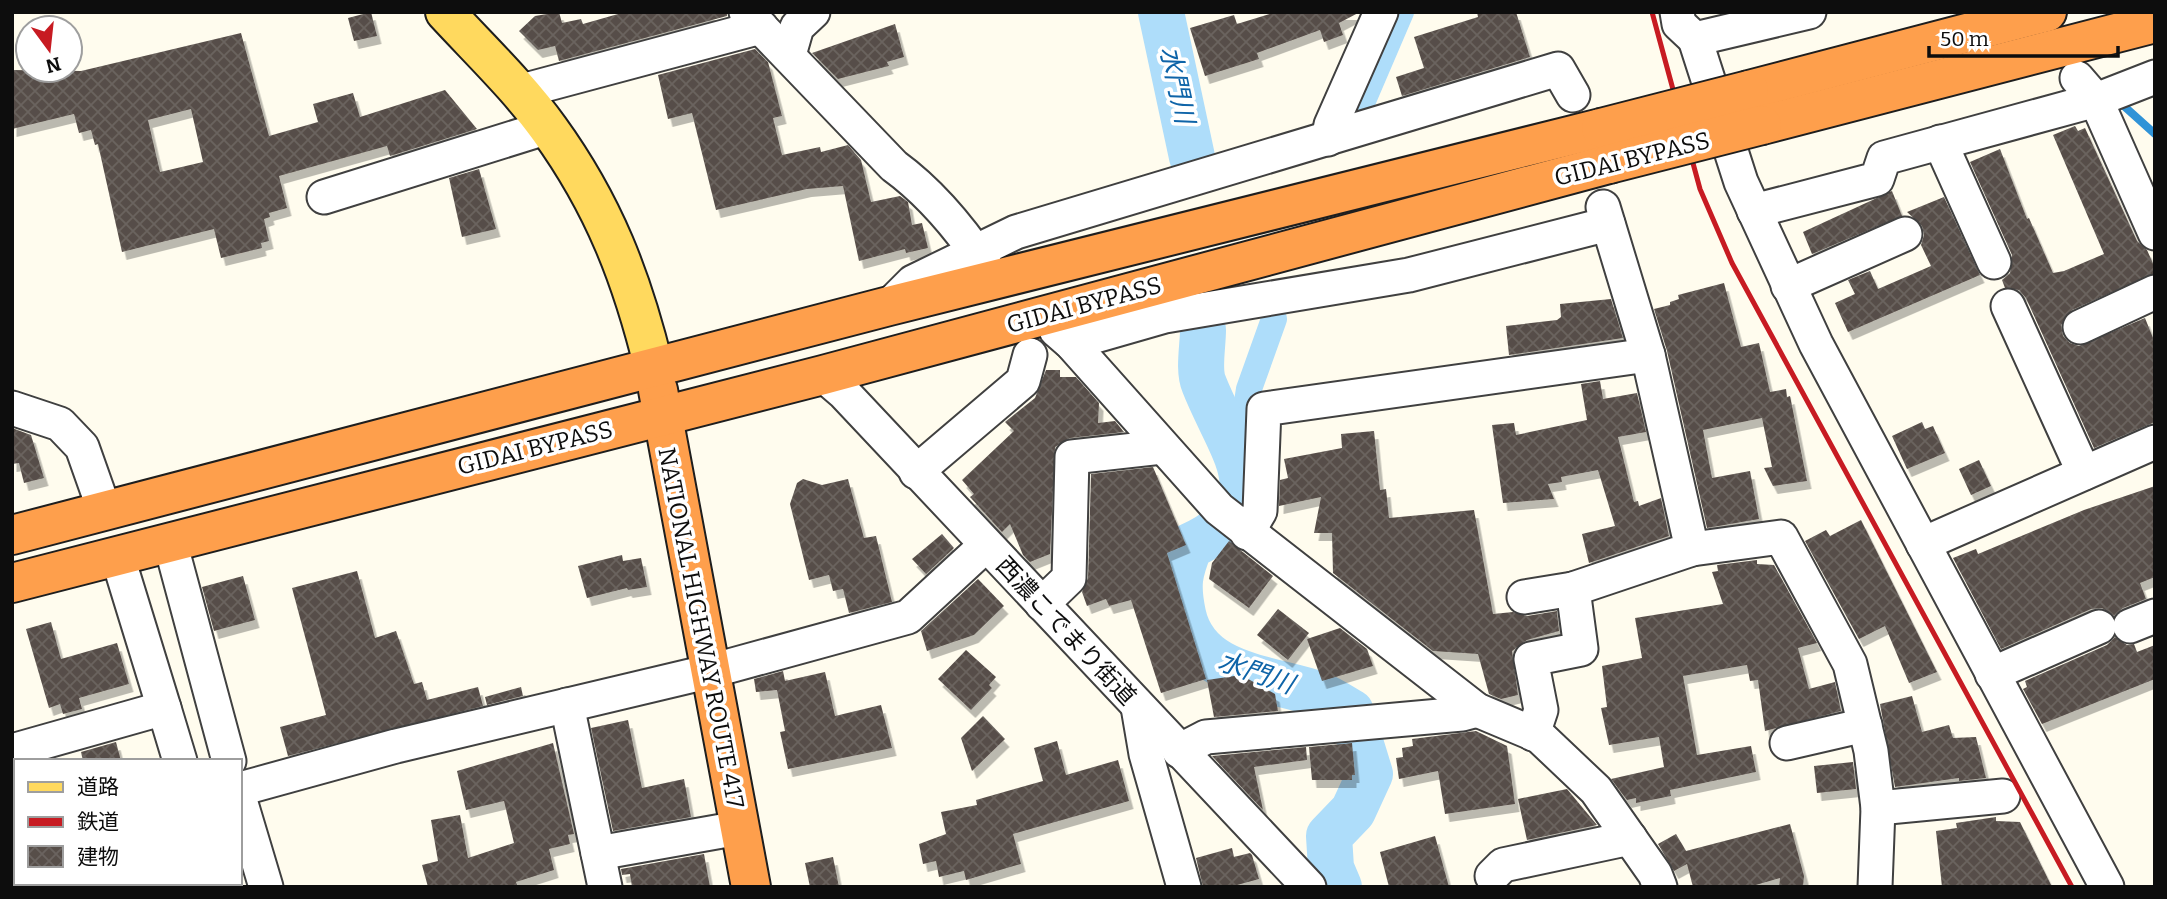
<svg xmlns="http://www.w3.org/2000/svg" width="2167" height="899" viewBox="0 0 2167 899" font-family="Bitter,'Noto Sans JP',serif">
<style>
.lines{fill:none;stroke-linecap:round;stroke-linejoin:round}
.stream{stroke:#3093d7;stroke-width:8}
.canal{stroke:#aeddfa;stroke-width:26}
.river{stroke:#aeddfa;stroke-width:46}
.building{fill:url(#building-cross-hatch);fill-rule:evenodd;filter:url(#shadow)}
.minor-casing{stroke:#404040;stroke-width:37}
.major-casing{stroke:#1e1e1e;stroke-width:42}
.highway-casing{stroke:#1e1e1e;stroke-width:42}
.minor{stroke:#fff;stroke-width:33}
.major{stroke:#ffd95e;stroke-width:38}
.highway{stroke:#fe9f4c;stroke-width:38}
.rail{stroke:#c71b22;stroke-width:5}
.highway-bridge-casing{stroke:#1e1e1e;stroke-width:42;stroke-linecap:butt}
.highway-bridge{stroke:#fe9f4c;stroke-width:38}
.labels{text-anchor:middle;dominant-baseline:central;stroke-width:7;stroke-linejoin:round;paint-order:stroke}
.street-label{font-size:24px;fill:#0d0d0d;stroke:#fff}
.water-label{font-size:26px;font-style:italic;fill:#0e64a8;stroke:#fff}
</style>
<defs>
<pattern id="building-cross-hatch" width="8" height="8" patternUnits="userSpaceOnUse" patternTransform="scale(1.75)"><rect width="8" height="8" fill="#574e49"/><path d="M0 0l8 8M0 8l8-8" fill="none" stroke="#6a635f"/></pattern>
<filter id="shadow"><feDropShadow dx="4.5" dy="8" stdDeviation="0" flood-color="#0004"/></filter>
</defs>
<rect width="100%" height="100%" fill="#fffcee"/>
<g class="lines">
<!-- stream -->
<polyline class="stream" points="2125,107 2155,134"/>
<!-- canal -->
<g class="canal">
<polyline points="1356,117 1401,12"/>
<polyline points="1238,460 1249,389 1274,319"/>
</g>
<!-- river -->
<g class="river">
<polyline points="1161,12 1192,157"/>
<path d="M 1203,330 C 1203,346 1198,370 1204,384 C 1230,451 1283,503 1190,546 C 1179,573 1177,585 1183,614 C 1196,676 1267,677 1318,694 C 1329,698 1341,706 1351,712 L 1370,774 L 1353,811 L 1329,836 L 1331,868 L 1339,887"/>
</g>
</g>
<!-- building -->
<g class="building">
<polygon points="371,12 377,36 354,41 348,18"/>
<polygon points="559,12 562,23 581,19 583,24 625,12 727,12 727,16 559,61 555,46 538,50 519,31 535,16"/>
<polygon points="1276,12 1360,12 1339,23 1343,35 1324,42 1320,30 1257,53 1259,59 1205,76 1190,28 1234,15 1237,24"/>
<polygon points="1477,12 1516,12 1530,57 1402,96 1396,77 1424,68 1414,37 1478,17"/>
<polygon points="895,24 904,57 887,62 889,66 838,79 812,53"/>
<path d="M 241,33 L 269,136 L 318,122 L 313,104 L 353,93 L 360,117 L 445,90 L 477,129 L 390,156 L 387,146 L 279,176 L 287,208 L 269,213 L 270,217 L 264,219 L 269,241 L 261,243 L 262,248 L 221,258 L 214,229 L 122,252 L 98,144 L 95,145 L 91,130 L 79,133 L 74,114 L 12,129 L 12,70 L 81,71 ZM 191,109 L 203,162 L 160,172 L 148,120 Z"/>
<polygon points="755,49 768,62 782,116 773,118 782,155 820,147 821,152 848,145 861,160 871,202 900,196 908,202 912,225 922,223 928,248 906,253 905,249 859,261 843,186 807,189 716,210 692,113 668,119 658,75"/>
<polygon points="2075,126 2078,131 2085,128 2137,241 2147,250 2155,268 2155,273 2072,310 2061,325 2063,336 2070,343 2079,346 2145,318 2155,343 2155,422 2094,448 2026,298 2019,290 2005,288 2002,280 2010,273 2012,255 1970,162 2000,149 2027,219 2029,218 2053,273 2064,271 2104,254 2053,135"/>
<polygon points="479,169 496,229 462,237 449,178"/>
<polygon points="1892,191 1902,216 1812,254 1803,232"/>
<polygon points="1944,197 1980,275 1848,332 1835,303 1855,294 1848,280 1870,271 1878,289 1931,266 1921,245 1924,235 1922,226 1907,212"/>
<polygon points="1724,283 1741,347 1759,343 1770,392 1786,389 1787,397 1790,396 1807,481 1773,486 1764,468 1772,467 1762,418 1703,430 1712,478 1750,471 1759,519 1707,528 1667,351 1654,309 1670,305 1670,302 1679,299 1678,295"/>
<polygon points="1611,299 1623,338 1509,355 1506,326 1557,320 1561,317 1560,304"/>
<polygon points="1046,370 1060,370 1060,377 1076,377 1099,403 1098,423 1115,421 1124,432 1070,438 1055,447 1050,554 1030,562 1023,555 1010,524 1002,532 970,497 974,494 962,480 1014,431 1005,422 1035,398"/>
<polygon points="1600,381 1603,399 1637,393 1646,432 1618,437 1634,502 1638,501 1639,506 1661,498 1669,536 1589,563 1582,534 1615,526 1598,470 1561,477 1562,482 1548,484 1554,499 1503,503 1492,425 1514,423 1516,435 1587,420 1581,384"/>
<polygon points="1922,422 1925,429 1933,426 1945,453 1907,469 1892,436"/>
<polygon points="12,428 31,435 44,478 24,483 19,463 12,464"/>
<polygon points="1374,431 1380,490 1386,489 1389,518 1474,510 1493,614 1513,612 1527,616 1557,611 1559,631 1527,640 1512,651 1518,695 1501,699 1489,694 1478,654 1433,651 1333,573 1332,533 1314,533 1321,497 1279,506 1280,480 1288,478 1284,459 1342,448 1341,434"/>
<polygon points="1979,460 1991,486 1971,495 1959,469"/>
<polygon points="1153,467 1186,545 1167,553 1206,679 1161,693 1131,600 1109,606 1106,599 1087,606 1082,592 1088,578 1091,474"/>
<polygon points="803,479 822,485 848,479 864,538 876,536 892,602 849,613 843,589 833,591 829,575 809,580 790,504 797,483"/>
<polygon points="2155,486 2155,577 2140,583 2146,599 2123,608 2114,616 2102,608 2091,609 2001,649 1953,558 1976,549 1978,554 2084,510"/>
<polygon points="1861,520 1937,672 1909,683 1885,626 1859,639 1805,541 1826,530 1830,536"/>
<polygon points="942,534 954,548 926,574 912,559"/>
<polygon points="1229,541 1273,576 1249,608 1209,579 1212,563"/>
<polygon points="622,555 623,561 641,558 647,587 628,590 627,588 587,598 578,566"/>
<polygon points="1757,560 1757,564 1774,565 1817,643 1798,648 1809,689 1835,682 1841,711 1765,731 1758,680 1750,681 1747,665 1683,676 1697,755 1751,746 1756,772 1670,790 1671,796 1636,803 1636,798 1627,800 1611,779 1664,767 1659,737 1609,745 1601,708 1607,707 1602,666 1642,658 1635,618 1723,604 1712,572 1718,571 1717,565"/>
<polygon points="357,571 375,638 396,631 414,684 422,682 427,700 478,687 483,706 288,756 280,727 326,715 292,588"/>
<polygon points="243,576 255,620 214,631 202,587"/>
<polygon points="978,579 1004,606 974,635 927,651 921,631"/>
<polygon points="1278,609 1309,633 1288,660 1257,635"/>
<polygon points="51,622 61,659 117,643 129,684 79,698 82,709 63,714 60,704 49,708 26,629"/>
<polygon points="1340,628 1367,649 1373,666 1322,681 1307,639"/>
<polygon points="2115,637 2127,645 2134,644 2137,652 2155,645 2155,679 2042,724 2023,689 2027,687 2025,681 2107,645"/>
<polygon points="966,650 996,677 989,685 992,688 971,710 938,679"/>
<polygon points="783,671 785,681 825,672 835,716 881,705 892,748 788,769 780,732 785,731 777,690 756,692 754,679"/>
<polygon points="1241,675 1275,694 1278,711 1214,717 1207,680"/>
<polygon points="521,687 523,696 487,705 485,697"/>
<polygon points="1912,696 1922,732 1949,725 1953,738 1976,737 1986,778 1959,781 1959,778 1895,787 1880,704"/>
<polygon points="983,716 1005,739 972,771 961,738"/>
<polygon points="628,720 642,788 684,779 691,817 613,831 591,728"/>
<polygon points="1476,731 1507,746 1515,804 1445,814 1438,771 1399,779 1396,758 1403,757 1402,748 1413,746 1412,739"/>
<polygon points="1057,741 1066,775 1118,760 1129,801 1013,834 1021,864 966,880 964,871 939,877 936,861 923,864 919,844 946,834 941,812 977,805 976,800 1043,781 1034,748"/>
<polygon points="116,742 121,761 83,761 81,752"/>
<polygon points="553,743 574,834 568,835 570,844 549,849 554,870 516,882 518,887 428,887 422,865 438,861 431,820 460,815 468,858 514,843 504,801 466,810 457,771"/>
<polygon points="1352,743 1355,775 1352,775 1352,780 1312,780 1309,747"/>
<polygon points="1306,747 1307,760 1254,767 1263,810 1212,756"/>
<polygon points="1853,762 1856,789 1817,793 1814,766"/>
<polygon points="1567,789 1597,825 1527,840 1518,799"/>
<polygon points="1996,817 1996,821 2020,822 2052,887 1942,887 1936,831 1957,828 1956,823"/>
<polygon points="1790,824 1804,876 1803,887 1779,887 1780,878 1749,887 1693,887 1687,864 1674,871 1658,844 1676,834 1686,851"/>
<polygon points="1435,836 1449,887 1389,887 1380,852"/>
<polygon points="1232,848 1234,857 1250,853 1252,855 1259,879 1230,887 1203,887 1196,858"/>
<polygon points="704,854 710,887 632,887 630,874 622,875 621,869"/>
<polygon points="833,857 839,887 810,887 805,863"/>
</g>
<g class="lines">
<defs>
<g id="minor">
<path d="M 746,12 L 894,166 C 931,193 963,232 988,270"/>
<polyline points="1677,12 1679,24 1695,39 1809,12"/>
<polyline points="1695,39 1741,182 1816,344 2107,887"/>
<polyline points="789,55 797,27 813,12"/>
<polyline points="2077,78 2096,100 2155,233"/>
<polyline points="518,92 761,27"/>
<polyline points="1328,139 1331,125 1381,12"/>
<polyline points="1940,142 1994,262"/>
<polyline points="324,197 548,127"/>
<polyline points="1754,211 1877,179 1884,158 2096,100 2155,77"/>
<polyline points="1788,286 1905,234"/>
<polyline points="889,306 913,282 1016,232 1558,69 1573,95"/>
<polyline points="2008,306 2084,473"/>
<polyline points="1051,314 1056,330 1071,343 1219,509 1477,710 1539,736 1596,790 1655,874 1660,887"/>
<polyline points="2080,327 2155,292"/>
<polyline points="1071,343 1165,316 1409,275 1608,224"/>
<polyline points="823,375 844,393 1309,887"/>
<polyline points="12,408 60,424 82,447 105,512"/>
<polyline points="916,472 1023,381 1030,355"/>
<polyline points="1247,533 1260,511 1264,409 1648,355"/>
<polyline points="170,542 229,761"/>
<polyline points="1923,544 2155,442"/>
<polyline points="1692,549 1781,537 1850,664 1871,751 1878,808 1875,887"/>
<polyline points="117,555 164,708"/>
<polyline points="1524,597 1573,589"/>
<polyline points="1042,604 1069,578 1072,457 1162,447"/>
<polyline points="2130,626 2155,616"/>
<polyline points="1992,674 2099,627"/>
<polyline points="567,705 605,887"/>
<polyline points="1138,707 1146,754 1184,887"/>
<polyline points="1533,734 1541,710 1531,659 1581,649 1573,589 1692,549 1648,355 1603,207"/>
<polyline points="1787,743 1865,725"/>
<polyline points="12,751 164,708 180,761"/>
<polyline points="1179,751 1206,737 1462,714 1477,710"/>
<polyline points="240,789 396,746 711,671 908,617 986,545"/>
<polyline points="240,800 266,887"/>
<polyline points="1878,808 2003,796"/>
<polyline points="598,853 739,828"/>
<polyline points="1492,876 1503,865 1630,838"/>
<polyline points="216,883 217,887"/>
</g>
<path id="major" d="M 445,12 C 480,50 519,87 549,129 C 604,205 632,278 654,368"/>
<g id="highway">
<polyline points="1749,90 2047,12"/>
<polyline points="1762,125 2155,23"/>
<polyline points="658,390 751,887"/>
<polyline points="12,535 889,306 1601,128"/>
<polyline points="12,583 823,375 1609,164"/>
</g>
</defs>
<!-- minor casing -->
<use href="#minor" class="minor-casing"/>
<!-- major casing -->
<use href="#major" class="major-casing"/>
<!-- highway casing -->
<use href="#highway" class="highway-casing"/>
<!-- minor -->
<use href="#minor" class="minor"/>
<!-- major -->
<use href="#major" class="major"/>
<!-- highway -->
<use href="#highway" class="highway"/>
<!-- rail -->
<polyline class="rail" points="1652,12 1700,189 1732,263 2072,887"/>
<defs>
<g id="highway-bridge">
<polyline points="1601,128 1749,90"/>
<polyline points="1609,164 1762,125"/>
</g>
</defs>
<!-- highway-bridge casing -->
<use href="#highway-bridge" class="highway-bridge-casing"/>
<!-- highway-bridge -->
<use href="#highway-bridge" class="highway-bridge"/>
</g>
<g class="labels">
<!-- street labels -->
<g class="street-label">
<text transform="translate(1632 159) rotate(-14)">GIDAI BYPASS</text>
<text transform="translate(1084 305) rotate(-15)">GIDAI BYPASS</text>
<text transform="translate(535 448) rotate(-14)">GIDAI BYPASS</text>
<text transform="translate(701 628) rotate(79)">NATIONAL HIGHWAY ROUTE 417</text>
<text transform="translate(1066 631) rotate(47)">西濃こでまり街道</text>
</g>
<!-- water labels -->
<g class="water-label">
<text transform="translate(1177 85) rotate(78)">水門川</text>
<text transform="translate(1256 673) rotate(19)">水門川</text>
</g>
</g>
<!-- border -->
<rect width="2167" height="899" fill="none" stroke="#0d0d0d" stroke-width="28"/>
<!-- legend -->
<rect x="14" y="759" width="228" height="126" fill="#ffffff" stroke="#9e9e9e" stroke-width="2"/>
<rect x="28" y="782" width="35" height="10" fill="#ffd95e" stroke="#9e9e9e" stroke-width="2"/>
<text x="77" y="794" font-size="21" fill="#0d0d0d">道路</text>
<rect x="28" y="817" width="35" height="10" fill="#c71b22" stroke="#9e9e9e" stroke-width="2"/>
<text x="77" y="829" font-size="21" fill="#0d0d0d">鉄道</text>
<rect x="28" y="846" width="35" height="21" fill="url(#building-cross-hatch)" stroke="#9e9e9e" stroke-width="2"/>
<text x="77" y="864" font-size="21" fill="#0d0d0d">建物</text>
<!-- north arrow -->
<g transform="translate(49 49) rotate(165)"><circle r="33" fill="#ffffff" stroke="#9e9e9e" stroke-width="2"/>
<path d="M0-5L12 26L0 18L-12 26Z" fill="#c71b22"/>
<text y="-10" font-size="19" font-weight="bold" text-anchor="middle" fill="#0d0d0d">N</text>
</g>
<!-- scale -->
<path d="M1929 46v10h189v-10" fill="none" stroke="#0d0d0d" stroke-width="3.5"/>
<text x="1940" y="46" font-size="21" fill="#0d0d0d" stroke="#ffffff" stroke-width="5" paint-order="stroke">50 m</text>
</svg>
